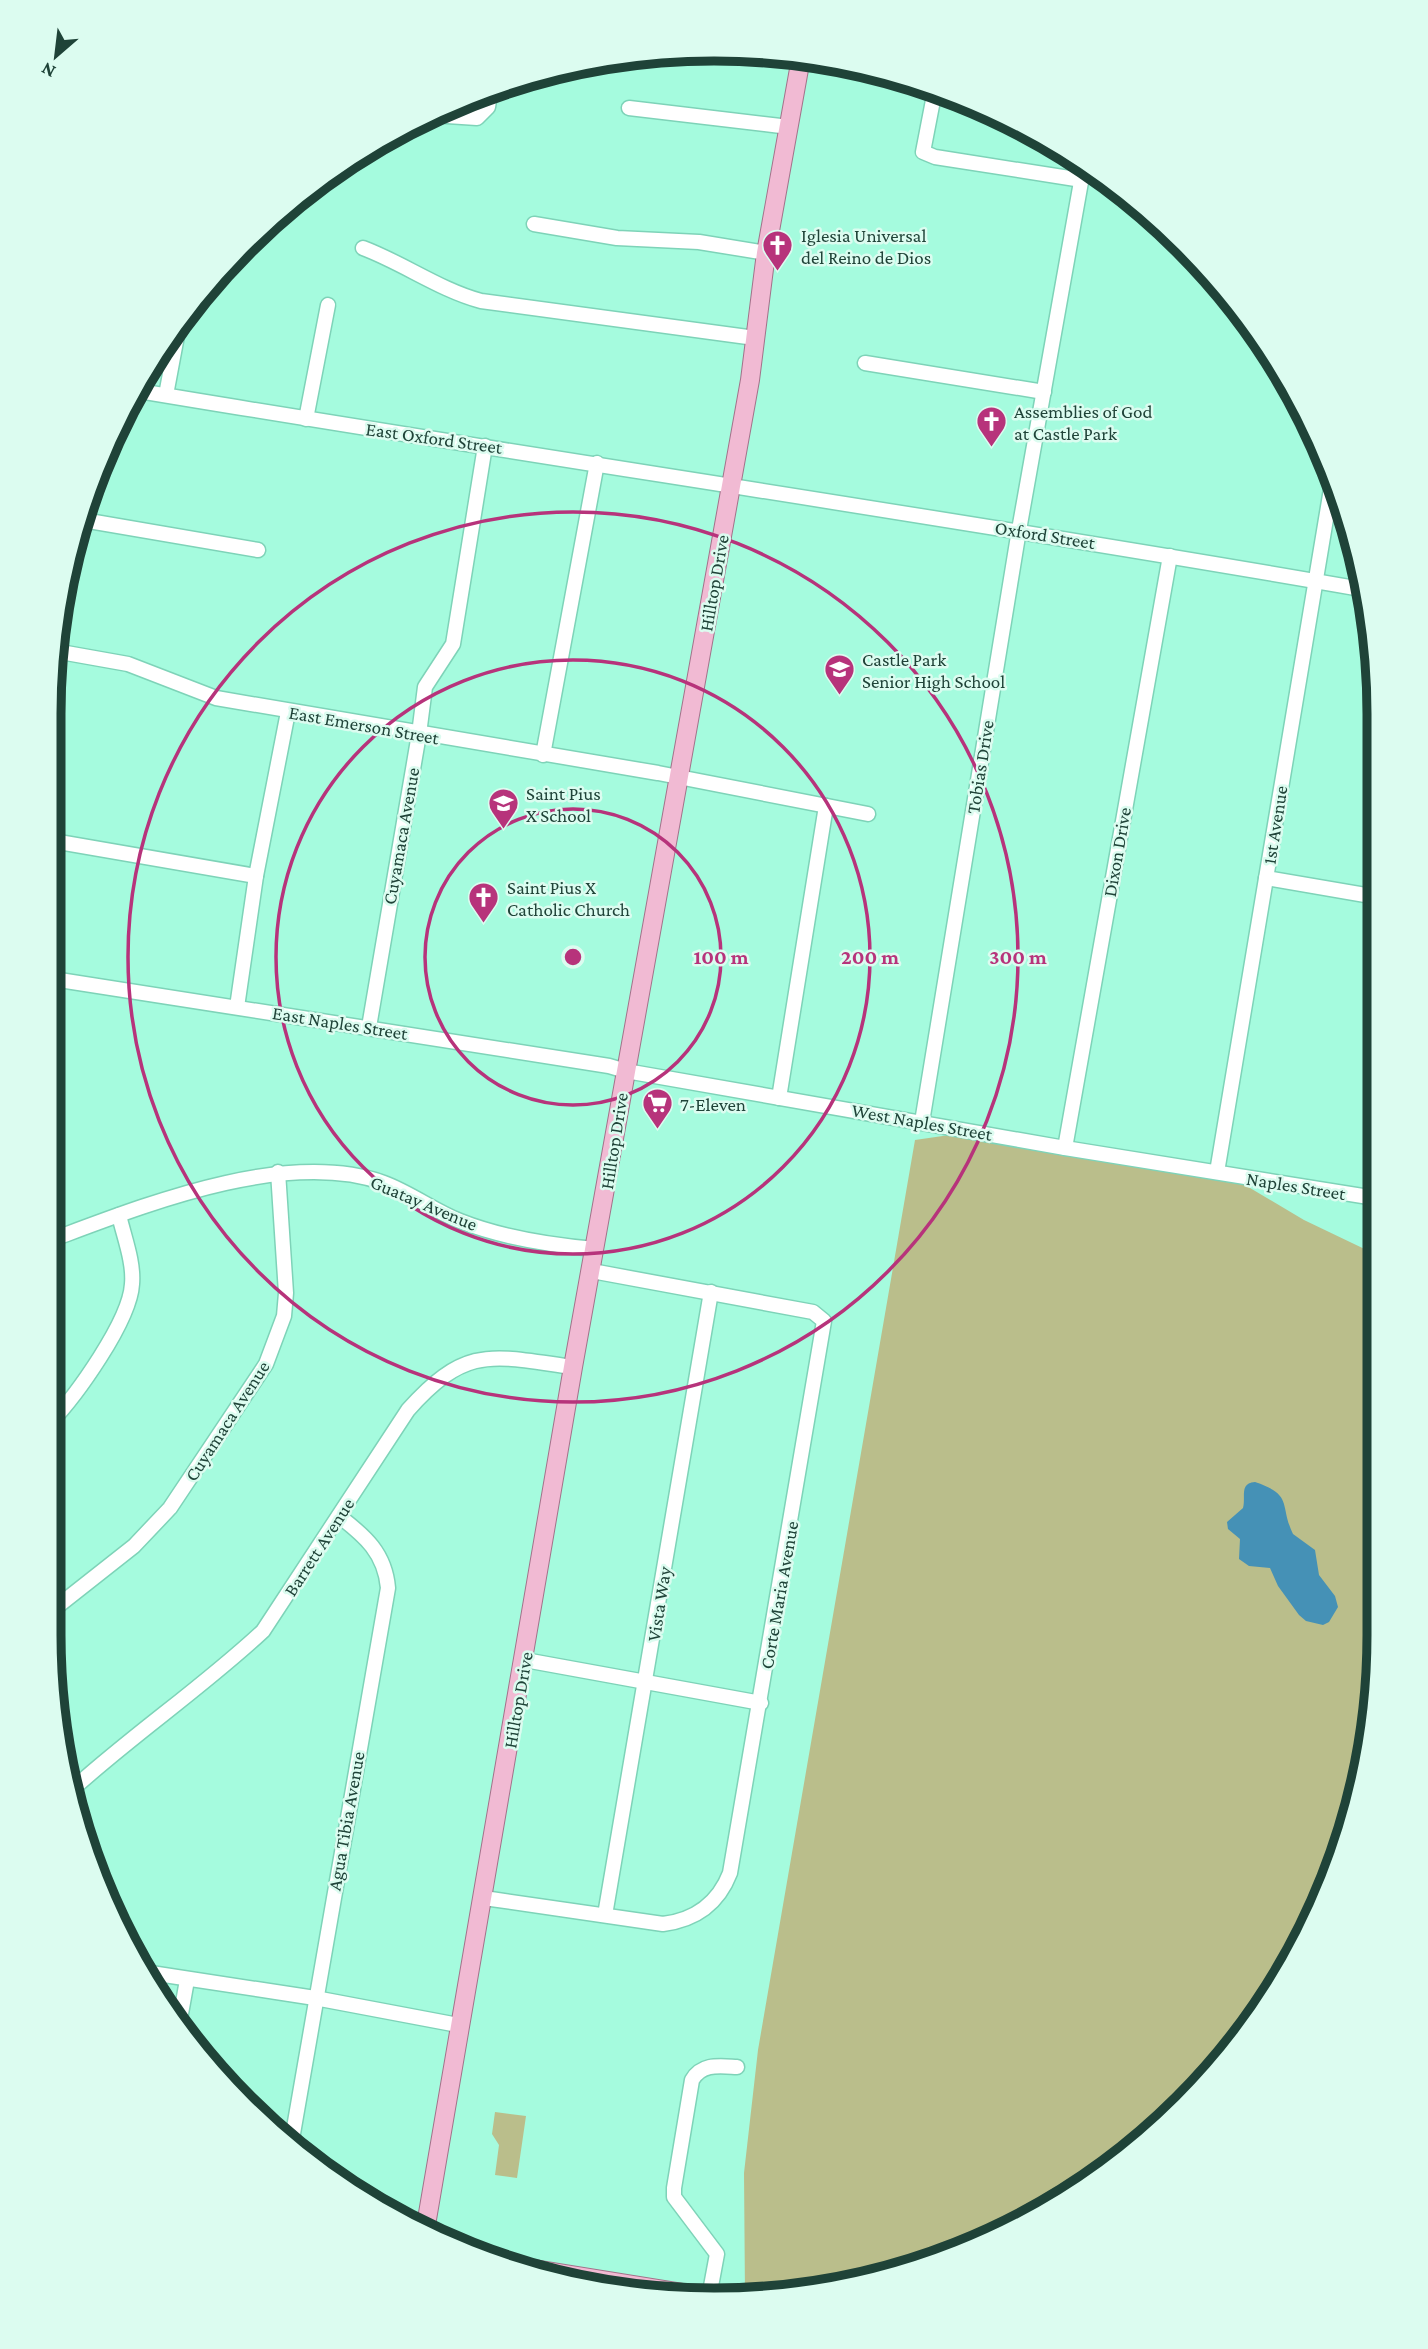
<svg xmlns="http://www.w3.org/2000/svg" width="1428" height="2349" viewBox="0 0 1428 2349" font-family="'Crimson Pro',serif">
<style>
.green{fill:#babe8b}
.water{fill:#4591b6}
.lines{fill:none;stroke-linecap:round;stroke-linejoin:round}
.minor-casing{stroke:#7ed3b8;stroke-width:17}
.major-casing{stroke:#a2728a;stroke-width:20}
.minor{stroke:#fff;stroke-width:14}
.major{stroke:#f1bad3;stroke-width:18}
.ring{fill:none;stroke:#b7337b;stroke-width:3.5}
.labels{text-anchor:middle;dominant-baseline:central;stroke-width:5;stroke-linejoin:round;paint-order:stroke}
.poi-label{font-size:19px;fill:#1f4338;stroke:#dcfcf0;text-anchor:start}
.street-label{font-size:19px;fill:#1f4338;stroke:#dcfcf0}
.rim{fill:none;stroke:#1f4338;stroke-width:9}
.centre{fill:#b7337b;stroke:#dcfcf0;stroke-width:3.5}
.ring-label{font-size:21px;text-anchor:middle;font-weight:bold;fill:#b7337b;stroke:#dcfcf0;stroke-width:5;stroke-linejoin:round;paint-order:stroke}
</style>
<rect width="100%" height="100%" fill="#a5fbde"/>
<!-- green -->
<g class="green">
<polygon points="984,1130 1218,1169 1304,1220 1375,1254 1373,1721 1329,1889 1242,2040 1119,2163 927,2265 745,2295 744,2173 758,2050 915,1140"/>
<polygon points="495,2112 526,2116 517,2178 495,2175 499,2145 492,2134"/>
</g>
<!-- water -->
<path class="water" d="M 1255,1482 C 1294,1495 1279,1505 1293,1534 L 1315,1550 L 1319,1575 L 1335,1596 L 1338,1607 L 1329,1622 L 1323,1625 L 1306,1621 L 1299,1615 L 1278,1586 L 1270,1568 L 1249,1566 L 1239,1559 L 1240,1539 L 1228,1529 L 1227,1522 L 1243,1508 C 1246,1497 1239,1483 1255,1482 Z"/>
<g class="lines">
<defs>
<g id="minor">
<polyline points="935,90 923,152 935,157 1082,180"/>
<polyline points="629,108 789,127"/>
<polyline points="432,115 477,118 488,107 491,88"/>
<polyline points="534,224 617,238 699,242 766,253"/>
<path d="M 363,248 C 403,263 440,290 481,301 L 755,338"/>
<polyline points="865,363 1044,392"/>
<path d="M 139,391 C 546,459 955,518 1361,589"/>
<polyline points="166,395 180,320"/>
<polyline points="306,419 328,305"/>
<polyline points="83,520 258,550"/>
<polyline points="55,651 128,664 216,698 658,773 868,814"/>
<polyline points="543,755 597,463"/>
<polyline points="53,841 256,876"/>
<polyline points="1266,878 1377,897"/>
<polyline points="53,979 609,1066 626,1071 1065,1148 1375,1198"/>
<polyline points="237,1007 256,876 288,712"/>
<polyline points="369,1027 419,734 425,687 453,644 485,446"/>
<polyline points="779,1098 826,806"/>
<polyline points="922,1122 1019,530 1084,165"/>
<polyline points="1065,1148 1170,556"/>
<polyline points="1217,1172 1333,477"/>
<path d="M 51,1240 C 145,1205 286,1148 384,1183 C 411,1193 434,1211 460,1221 C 503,1238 549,1245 595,1249"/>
<path d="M 50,1423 C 76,1396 130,1321 132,1284 C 134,1262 124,1237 119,1215"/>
<polyline points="49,1613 134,1546 170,1508 266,1364 284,1316 286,1293 278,1172"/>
<polyline points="525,1660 761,1703"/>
<path d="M 74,1788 C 135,1733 203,1687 263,1631 L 408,1410 C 467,1344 492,1356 573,1367"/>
<path d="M 484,1898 L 663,1924 C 695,1920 718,1904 730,1873 L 824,1321 L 813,1312 L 592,1271"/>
<polyline points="605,1915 711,1292"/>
<polyline points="151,1973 315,1998 458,2025"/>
<polyline points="179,2025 187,1980"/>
<path d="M 291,2145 L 388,1588 C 385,1553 365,1536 339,1516"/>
<path d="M 709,2297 L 717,2254 L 674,2197 L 674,2188 L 692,2080 C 702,2063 719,2066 737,2067"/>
</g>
<g id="major">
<polyline points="426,2225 573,1367 750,380 766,253 801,58"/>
<polyline points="496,2263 720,2299"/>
</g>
</defs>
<!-- minor casing -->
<use href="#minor" class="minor-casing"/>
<!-- major casing -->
<use href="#major" class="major-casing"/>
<!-- minor -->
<use href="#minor" class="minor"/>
<!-- major -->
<use href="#major" class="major"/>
</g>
<!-- distance rings -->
<g class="ring">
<circle cx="573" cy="957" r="148"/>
<circle cx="573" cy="957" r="297"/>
<circle cx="573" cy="957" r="445"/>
</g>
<!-- icons -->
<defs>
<symbol id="church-pin" viewBox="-11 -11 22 30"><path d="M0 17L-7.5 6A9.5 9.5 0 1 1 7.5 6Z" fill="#b7337b" stroke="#dcfcf0"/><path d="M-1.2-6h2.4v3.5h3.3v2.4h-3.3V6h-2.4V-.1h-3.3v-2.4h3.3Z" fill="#fff"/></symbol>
<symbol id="school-pin" viewBox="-11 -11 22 30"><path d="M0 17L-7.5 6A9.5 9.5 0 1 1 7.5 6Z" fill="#b7337b" stroke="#dcfcf0"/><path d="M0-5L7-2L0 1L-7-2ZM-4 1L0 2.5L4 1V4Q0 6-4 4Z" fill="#fff"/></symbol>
<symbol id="supermarket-pin" viewBox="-11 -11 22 30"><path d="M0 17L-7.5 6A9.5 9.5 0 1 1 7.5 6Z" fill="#b7337b" stroke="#dcfcf0"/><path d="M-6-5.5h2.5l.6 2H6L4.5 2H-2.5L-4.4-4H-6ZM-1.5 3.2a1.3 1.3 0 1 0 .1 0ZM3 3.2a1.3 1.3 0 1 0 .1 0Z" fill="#fff"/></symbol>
</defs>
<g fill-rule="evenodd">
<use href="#church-pin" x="760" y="228" width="35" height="47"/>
<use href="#church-pin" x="974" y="404" width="35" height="47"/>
<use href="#school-pin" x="822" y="652" width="35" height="47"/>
<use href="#school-pin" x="486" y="786" width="35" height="47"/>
<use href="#church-pin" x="466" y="880" width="35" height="47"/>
<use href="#supermarket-pin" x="640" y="1086" width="35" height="47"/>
</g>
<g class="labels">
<!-- poi labels -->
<g class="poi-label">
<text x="801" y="235">Iglesia Universal<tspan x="801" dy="22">del Reino de Dios</tspan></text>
<text x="1014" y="411">Assemblies of God<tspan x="1014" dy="22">at Castle Park</tspan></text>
<text x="862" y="659">Castle Park<tspan x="862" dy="22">Senior High School</tspan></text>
<text x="526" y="793">Saint Pius<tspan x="526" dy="22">X School</tspan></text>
<text x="507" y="887">Saint Pius X<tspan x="507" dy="22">Catholic Church</tspan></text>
<text x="680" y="1104">7-Eleven</text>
</g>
<!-- street labels -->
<g class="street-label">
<text transform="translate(434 438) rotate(8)">East Oxford Street</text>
<text transform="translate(1045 535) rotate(9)">Oxford Street</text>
<text transform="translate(714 583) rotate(-80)">Hilltop Drive</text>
<text transform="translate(364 725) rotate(10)">East Emerson Street</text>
<text transform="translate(980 767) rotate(-81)">Tobias Drive</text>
<text transform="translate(1275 825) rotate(-81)">1st Avenue</text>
<text transform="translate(401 836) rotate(-80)">Cuyamaca Avenue</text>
<text transform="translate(1117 852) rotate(-80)">Dixon Drive</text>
<text transform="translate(340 1023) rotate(9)">East Naples Street</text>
<text transform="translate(922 1122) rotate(10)">West Naples Street</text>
<text transform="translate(614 1141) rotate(-81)">Hilltop Drive</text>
<text transform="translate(1296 1186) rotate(9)">Naples Street</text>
<text transform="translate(424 1203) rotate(23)">Guatay Avenue</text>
<text transform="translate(227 1421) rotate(-57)">Cuyamaca Avenue</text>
<text transform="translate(319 1547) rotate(-57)">Barrett Avenue</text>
<text transform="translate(779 1595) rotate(-80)">Corte Maria Avenue</text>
<text transform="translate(659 1604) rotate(-81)">Vista Way</text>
<text transform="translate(518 1700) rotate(-80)">Hilltop Drive</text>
<text transform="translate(346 1821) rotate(-80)">Agua Tibia Avenue</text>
</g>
</g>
<!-- crop -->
<path d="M0 0H1428V2349H0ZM714 61H714A653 653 0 0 1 1367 714V1635A653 653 0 0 1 714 2288H714A653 653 0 0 1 61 1635V714A653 653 0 0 1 714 61Z" fill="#dcfcf0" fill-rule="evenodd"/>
<path class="rim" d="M714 61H714A653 653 0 0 1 1367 714V1635A653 653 0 0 1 714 2288H714A653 653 0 0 1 61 1635V714A653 653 0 0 1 714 61Z"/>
<circle cx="573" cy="957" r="10" class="centre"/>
<g class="ring-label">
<text x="721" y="964">100 m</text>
<text x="870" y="964">200 m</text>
<text x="1018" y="964">300 m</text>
</g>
<!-- north arrow -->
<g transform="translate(56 56) rotate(208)" stroke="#dcfcf0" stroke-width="5" paint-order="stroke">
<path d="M0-5L12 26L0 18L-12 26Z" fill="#1f4338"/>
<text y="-10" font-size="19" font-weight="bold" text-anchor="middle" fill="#1f4338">N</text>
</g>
</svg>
